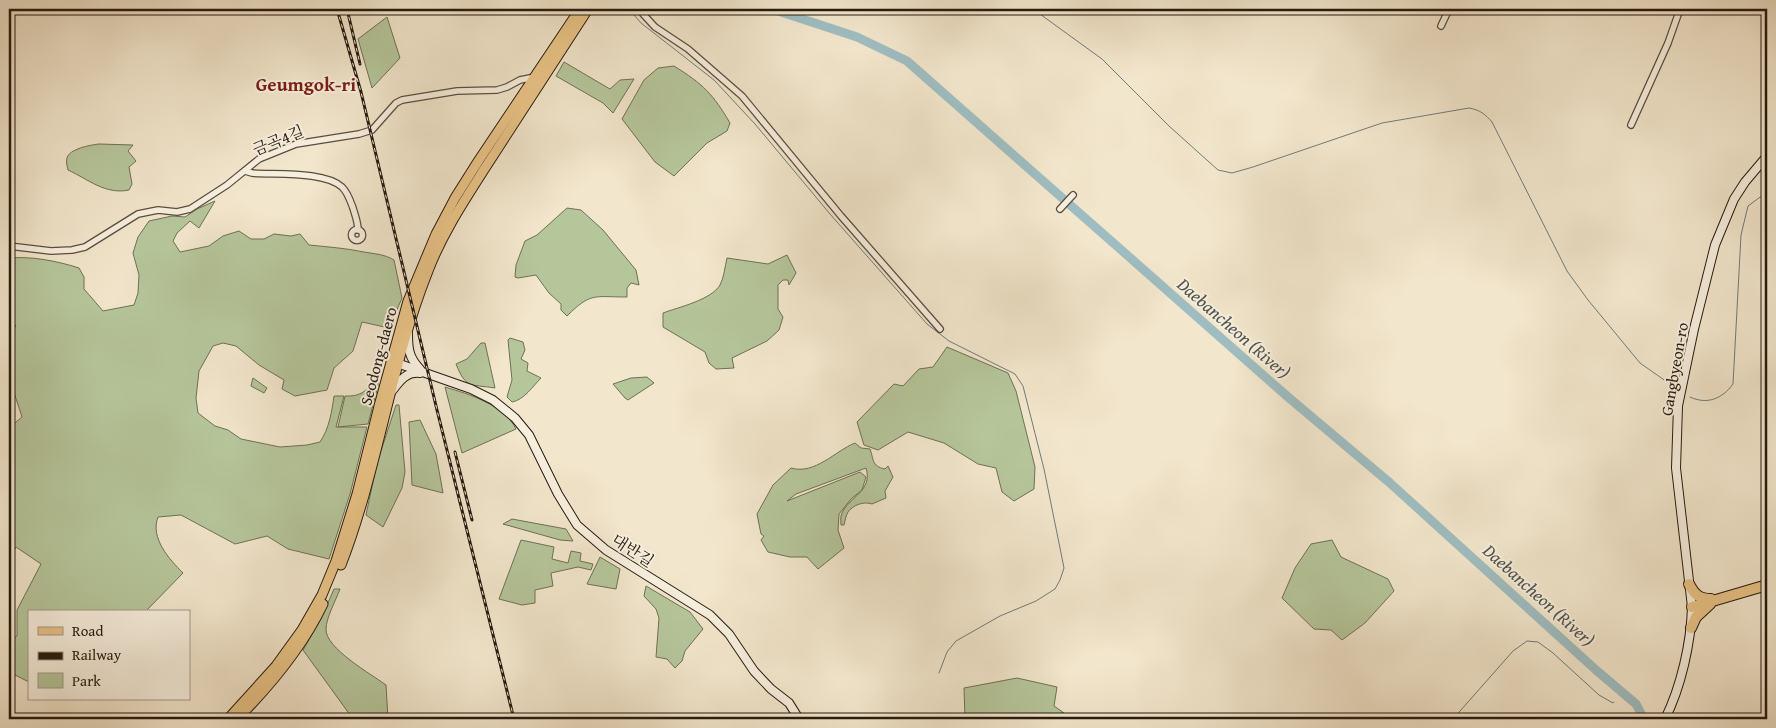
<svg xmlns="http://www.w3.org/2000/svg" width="1776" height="728" viewBox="0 0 1776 728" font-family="'Gentium Book Plus','Noto Serif KR',serif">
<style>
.green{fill:#b6c69b;stroke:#6e7056}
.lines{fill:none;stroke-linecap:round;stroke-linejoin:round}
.stream{stroke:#6f7c7a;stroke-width:1}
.river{stroke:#9fbdc1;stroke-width:9}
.street-casing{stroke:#594d3f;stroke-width:8}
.secondary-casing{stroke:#261a10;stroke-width:10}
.primary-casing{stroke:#261a10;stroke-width:11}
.highway-casing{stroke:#261a10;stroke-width:12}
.street{stroke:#f7efde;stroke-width:5.5}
.secondary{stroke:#f7efde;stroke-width:8}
.primary{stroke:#e9c386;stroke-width:9}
.highway{stroke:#e9c386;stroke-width:10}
.rail-casing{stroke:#261a10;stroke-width:3}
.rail{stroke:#f7efde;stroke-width:1;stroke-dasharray:4;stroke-linecap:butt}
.labels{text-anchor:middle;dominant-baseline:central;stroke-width:4;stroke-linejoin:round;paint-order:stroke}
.street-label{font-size:16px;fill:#261a10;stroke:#f7efde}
.water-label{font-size:18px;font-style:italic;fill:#50534e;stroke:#f7efde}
.quarter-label{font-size:19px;font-weight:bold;fill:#7a1f14;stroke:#f7efde}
</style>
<rect width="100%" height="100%" fill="#f2e6cc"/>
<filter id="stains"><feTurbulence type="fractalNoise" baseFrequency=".004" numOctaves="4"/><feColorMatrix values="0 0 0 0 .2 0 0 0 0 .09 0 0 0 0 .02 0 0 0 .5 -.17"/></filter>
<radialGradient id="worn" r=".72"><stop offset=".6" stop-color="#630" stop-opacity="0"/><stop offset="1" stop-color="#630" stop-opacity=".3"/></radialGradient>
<!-- green -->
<g class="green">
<polygon points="387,17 400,58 372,88 358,39"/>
<polygon points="564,62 610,89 620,80 634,79 613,113 603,103 556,76"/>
<path d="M 674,66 C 703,84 713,94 730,123 L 727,131 L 707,143 L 674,176 L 655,162 L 622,119 L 644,80 L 658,68 Z"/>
<path d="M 99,144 L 133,145 L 128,151 L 136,161 L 129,167 L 132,184 L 129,190 C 105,195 88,179 68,170 C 67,166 66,162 67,158 C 69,149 90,145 99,144 Z"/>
<path d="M 215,201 L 199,228 L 190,221 L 177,233 L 173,241 L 180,252 L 209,246 L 223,236 L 239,231 L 251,239 L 264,239 L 274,234 L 291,236 L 300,234 L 309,245 C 328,247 345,248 364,252 C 375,254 384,254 394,260 L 402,298 L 389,328 L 362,322 L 353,351 L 334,368 L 327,390 L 295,396 L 282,389 L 284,380 L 259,365 L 236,346 L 223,343 L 213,346 L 199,371 L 196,398 L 198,413 L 215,426 L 228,430 L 241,439 L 280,447 L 307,445 L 320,442 C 329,429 332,411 334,396 L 344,396 L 336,427 L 367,427 L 350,494 L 329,559 L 288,549 L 267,536 L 235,544 L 181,515 L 158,517 C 150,538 169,559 183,573 L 145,612 L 29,612 L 29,682 L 9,672 L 9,641 L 17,636 L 17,610 L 41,564 L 16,547 L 9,559 L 9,428 L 22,417 L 9,377 L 9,335 L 16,326 L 9,318 L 9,258 C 32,256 57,261 79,268 L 84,277 L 84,289 L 103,311 L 134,305 L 138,293 L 139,275 L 133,253 L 138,237 L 149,221 L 172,216 L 185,217 L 197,209 Z"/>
<path d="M 567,208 L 581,210 L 603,230 L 636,270 L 639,285 L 631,283 L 627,288 L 627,297 C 594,297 591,292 567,316 L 561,310 L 561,304 L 549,293 L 536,275 L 518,278 L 515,277 L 516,265 L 525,241 L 537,235 Z"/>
<path d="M 787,255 L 796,273 L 789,285 L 788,280 L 783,280 L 778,285 L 778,309 L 783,317 L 779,330 L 767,341 L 732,358 L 734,368 L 716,369 L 709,363 L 705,352 L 663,327 L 663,313 C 679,307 711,300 720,285 C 724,278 725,266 727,258 L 768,264 Z"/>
<path d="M 510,338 L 523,342 L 525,350 L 521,359 L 528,363 L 527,371 L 541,378 C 533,386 524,400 512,402 L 507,397 L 512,380 L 508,340 Z"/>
<path d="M 481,343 L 485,343 L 495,388 C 470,384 466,389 456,364 L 467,359 Z"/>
<polygon points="947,347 1008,373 1016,391 1035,467 1034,489 1014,501 1002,492 996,468 978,464 944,443 908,432 878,450 864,445 857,422 894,384 903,386 919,369 933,367"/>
<polygon points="647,377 654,383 628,400 625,398 613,384 631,378"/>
<polygon points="253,378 267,388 264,393 251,386"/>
<path d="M 375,381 L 378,381 L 378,386 L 368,424 L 338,427 L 345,396 C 360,397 366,391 375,381 Z"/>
<path d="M 445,387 C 469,394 504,405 516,429 L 462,453 Z"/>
<polygon points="396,405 399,405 405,472 402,488 383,527 366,515 377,463"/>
<polygon points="420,420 436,454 443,493 412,485 409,422"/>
<path d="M 855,443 L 861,448 L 870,449 C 874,459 871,466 885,469 L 888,466 L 893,477 L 885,491 L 886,498 L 872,504 C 864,501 853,505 848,512 C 846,515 845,521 844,525 L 841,525 C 841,521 840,517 842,513 C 850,496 873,491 866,468 L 796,494 L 787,501 L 860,472 L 866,477 L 862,490 L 851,499 L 839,514 L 838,530 L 844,548 L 818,569 L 807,557 L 790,557 L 768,552 L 761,540 L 764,536 L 761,534 L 757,514 L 773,485 L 791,468 C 815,475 835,451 855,443 Z"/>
<polygon points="512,519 566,529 573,541 560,540 503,524"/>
<polygon points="521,540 554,547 552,559 568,563 571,551 581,553 580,561 593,564 591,570 578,567 551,573 553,586 535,590 535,603 522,605 499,599"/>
<polygon points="1332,540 1341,557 1388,579 1394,591 1365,623 1342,640 1331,630 1314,629 1282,598 1295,568 1311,544"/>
<polygon points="600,557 620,569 616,589 587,584"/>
<polygon points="646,586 690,612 703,629 685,651 682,661 675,668 667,659 656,657 659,618 656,609 644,596"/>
<path d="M 334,589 L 340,589 C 336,600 326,618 326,629 C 325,648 371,674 386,685 L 388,719 L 353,719 L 303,650 L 321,619 Z"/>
<polygon points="1017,678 1057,687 1054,706 1064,713 1018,719 965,719 964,688"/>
</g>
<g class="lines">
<!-- stream -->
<g class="stream">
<polyline points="632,9 634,15 641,23 714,80 755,124 830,214 927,324 949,341 1015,374 1023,386 1044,469 1061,553 1064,568 1060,580 1055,589 1036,601 1000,616 956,641 947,652 939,673"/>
<path d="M 1033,9 L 1102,59 L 1169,126 L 1218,170 L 1232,173 L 1253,167 L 1382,123 L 1469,108 C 1480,110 1485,114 1492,122 L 1567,271 L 1588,300 L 1640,363 L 1677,389"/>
<path d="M 1690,397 C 1707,405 1722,399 1733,384 L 1741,235 L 1748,206 L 1767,192"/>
<polyline points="1620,695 1622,692"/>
<polyline points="1453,719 1513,651 1527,641 1538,642 1553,653 1599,695 1613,703 1614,702"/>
</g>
<!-- river -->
<polyline class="river" points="772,9 857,37 907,61 1288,397 1390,483 1596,670 1636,704 1644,719"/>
<defs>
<g id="street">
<polyline points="641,9 643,14 655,27 688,49 742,96 841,216 940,329"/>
<polyline points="1441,26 1449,9"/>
<polyline points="1631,125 1668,43 1680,9"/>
<path d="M 245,171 L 252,173 C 277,175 324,171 342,187 C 348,193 350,200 353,208 C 355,215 358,222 358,230"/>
<polyline points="1060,209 1073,195"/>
<circle cx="357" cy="235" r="5.5"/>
<polyline points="9,246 51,251 72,250 85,247 138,214 158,210 177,212 190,209 227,185 259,159 296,144 359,134 372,130 396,103 402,100 457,91 497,90 507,87 520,80 535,77"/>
</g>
<g id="secondary">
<path d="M 408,334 C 408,349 409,358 420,369"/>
<polyline points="394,362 471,389 493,400 515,418 529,435 558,494 577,525 606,550 710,615 729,634 754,671 771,689 789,703 799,719"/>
<path d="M 392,391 C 399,382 406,371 420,373"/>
<path d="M 1665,719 C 1681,687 1691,643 1692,607 L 1676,468 L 1678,406 L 1694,329 L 1715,245 L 1734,199 L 1745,182 L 1767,156"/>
</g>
<g id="primary">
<path d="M 341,565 C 378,470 390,366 428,271 C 442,234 464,201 485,168 C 519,115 554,62 588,9"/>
<polyline points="228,719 276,666 302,630 322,595 336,561 357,494 379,406 408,301 436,234 455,198 479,160 580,9"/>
<path d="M 237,719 C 271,685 302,648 323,604"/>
</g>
<g id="highway">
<path d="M 1689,584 C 1694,594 1699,599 1711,599"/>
<polyline points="1692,607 1767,585"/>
<polyline points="1691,628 1696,617 1710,604"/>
</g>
</defs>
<!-- street casing -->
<use href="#street" class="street-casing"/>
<!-- secondary casing -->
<use href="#secondary" class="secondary-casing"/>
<!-- primary casing -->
<use href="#primary" class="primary-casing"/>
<!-- highway casing -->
<use href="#highway" class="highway-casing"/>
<!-- street -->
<use href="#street" class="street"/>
<!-- secondary -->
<use href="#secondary" class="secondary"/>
<!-- primary -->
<use href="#primary" class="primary"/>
<!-- highway -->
<use href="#highway" class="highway"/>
<defs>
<g id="rail">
<polyline points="337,9 361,92 437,410 514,719"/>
<polyline points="347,9 360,64"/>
<polyline points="455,452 472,520"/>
</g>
</defs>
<!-- rail casing -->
<use href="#rail" class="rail-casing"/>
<!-- rail -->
<use href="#rail" class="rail"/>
</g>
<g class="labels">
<!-- street labels -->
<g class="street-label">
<text transform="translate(278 140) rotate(-22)">금곡4길</text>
<text transform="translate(378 356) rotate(-75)">Seodong-daero</text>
<text transform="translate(1674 369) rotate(-80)">Gangbyeon-ro</text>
<text transform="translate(633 550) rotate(33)">대반길</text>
</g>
<!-- water labels -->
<g class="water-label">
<text transform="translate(1234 328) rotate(41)">Daebancheon (River)</text>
<text transform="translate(1539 595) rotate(42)">Daebancheon (River)</text>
</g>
<!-- quarter labels -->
<g class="quarter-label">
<text x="306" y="84">Geumgok-ri</text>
</g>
</g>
<!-- margin -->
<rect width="1776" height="728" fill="none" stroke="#f2e6cc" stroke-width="30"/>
<rect x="10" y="10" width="1756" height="708" fill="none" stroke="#261a10" stroke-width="2.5"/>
<rect x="15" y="15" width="1746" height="698" fill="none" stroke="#261a10"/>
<!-- legend -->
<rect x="28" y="610" width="162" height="90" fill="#f7efde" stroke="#a39a8c"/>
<rect x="38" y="627" width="25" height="8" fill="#e9c386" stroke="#a39a8c"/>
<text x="72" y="636" font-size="15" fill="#261a10">Road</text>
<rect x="38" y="652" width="25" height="8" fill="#261a10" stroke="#a39a8c"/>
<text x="72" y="660" font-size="15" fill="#261a10">Railway</text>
<rect x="38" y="673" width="25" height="15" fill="#b6c69b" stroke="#a39a8c"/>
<text x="72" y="686" font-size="15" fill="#261a10">Park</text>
<rect width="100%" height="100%" filter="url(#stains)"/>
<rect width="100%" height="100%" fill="url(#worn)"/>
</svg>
